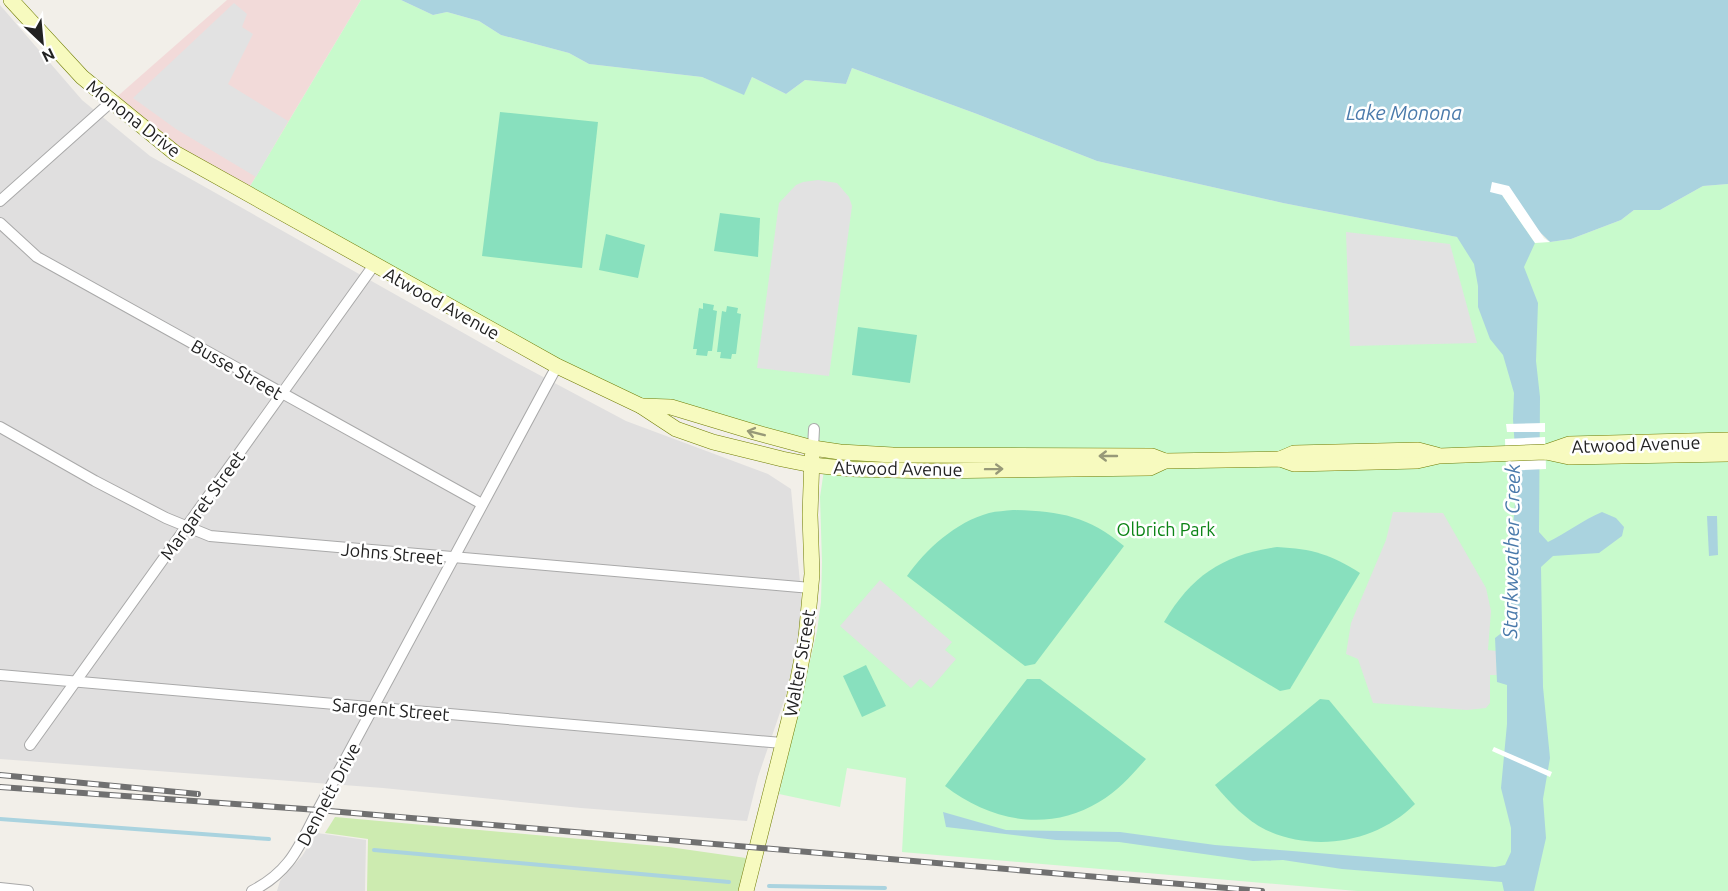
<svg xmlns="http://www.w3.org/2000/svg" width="1728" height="891" viewBox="0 0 1728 891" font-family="Ubuntu,sans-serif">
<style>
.residential{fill:#e0dfdf}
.commercial{fill:#f2dad9}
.grass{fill:#cdebb0}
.park{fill:#c8facc}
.pitch{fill:#88e0be}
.parking{fill:#e2e2e2}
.water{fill:#aad3df}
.pier{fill:#fff}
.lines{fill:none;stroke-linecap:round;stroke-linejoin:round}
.stream{stroke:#aad3df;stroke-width:4}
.street-casing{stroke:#a9a9a9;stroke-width:12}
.secondary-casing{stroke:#707d05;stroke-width:16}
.street{stroke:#fff;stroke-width:10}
.secondary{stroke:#f7fabf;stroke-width:15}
.rail-casing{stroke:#707070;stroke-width:6}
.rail{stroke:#fff;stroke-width:4;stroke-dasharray:11;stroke-linecap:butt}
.oneway{stroke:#979978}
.labels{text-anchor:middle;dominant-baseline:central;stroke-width:5;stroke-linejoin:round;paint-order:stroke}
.street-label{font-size:18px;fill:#222;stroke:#fff}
.park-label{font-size:18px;fill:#0c8416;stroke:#fff}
.water-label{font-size:20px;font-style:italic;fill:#4a7aab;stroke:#fff}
</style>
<rect width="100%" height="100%" fill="#f2efe9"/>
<!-- residential -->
<g class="residential">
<polygon points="0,5 82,100 150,156 515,362 626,421 768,474 791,489 802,603 801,625 788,689 758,777 747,821 581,808 383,788 0,759"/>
<polygon points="317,833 366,840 365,891 277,891 280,881 302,856"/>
</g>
<!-- commercial -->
<polygon class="commercial" points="227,0 361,0 246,193 111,102"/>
<!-- grass -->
<polygon class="grass" points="335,817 669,847 746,858 738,891 367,891 368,839 325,833"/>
<!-- park -->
<polygon class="park" points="361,0 401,0 433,15 447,12 479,21 501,35 569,53 589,64 702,77 744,94 752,77 786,94 805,80 846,84 852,68 977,114 1097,161 1283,203 1457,237 1493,250 1492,182 1544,238 1550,242 1571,239 1621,220 1634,210 1660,210 1703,186 1728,184 1728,891 1357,891 902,852 906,778 847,768 840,807 779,794 817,631 821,602 822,562 820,497 828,443 641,406 246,193"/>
<!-- pitch -->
<g class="pitch">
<polygon points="500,112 598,122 582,268 482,256"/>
<polygon points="720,213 760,218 758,257 714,251"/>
<polygon points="606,234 645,245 638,278 599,270"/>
<polygon points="703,303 714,305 713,310 717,311 712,351 708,351 707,356 696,355 697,349 693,349 699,308 703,309"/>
<polygon points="727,306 738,308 737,313 741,314 736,354 732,354 731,359 720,358 721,352 717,352 722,311 726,312"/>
<polygon points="858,327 917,335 910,383 852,375"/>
<path d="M 1013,510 C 1059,511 1088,516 1124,546 L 1035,664 L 1025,666 L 907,576 C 926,549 956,522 989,513 C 997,511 1005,511 1013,510 Z"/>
<path d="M 1277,547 C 1313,549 1330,554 1360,573 L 1290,689 L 1280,691 L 1164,622 C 1192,575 1223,555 1277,547 Z"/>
<polygon points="866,665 886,706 862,717 843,676"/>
<path d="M 1027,679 L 1040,679 L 1146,759 C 1132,775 1118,791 1099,802 C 1048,833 990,821 945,786 Z"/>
<path d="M 1320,699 L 1329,700 L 1415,804 C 1377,842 1316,853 1266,830 C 1246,820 1229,802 1215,785 Z"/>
</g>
<!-- parking -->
<g class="parking">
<polygon points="234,3 247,14 242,27 253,34 228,84 288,121 256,177 176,129 133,98"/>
<polygon points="818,180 837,183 849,197 852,206 829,376 757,368 779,203 796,185 803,182"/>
<polygon points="1346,232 1450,244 1477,343 1350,346"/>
<polygon points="1393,512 1443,513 1486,588 1491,611 1488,650 1496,651 1497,675 1490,675 1490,703 1486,708 1467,710 1373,703 1358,659 1346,654 1351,623 1386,540"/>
<polygon points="880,580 952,642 945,650 956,659 931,688 920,679 911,688 840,626"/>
</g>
<!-- water -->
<g class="water">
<path d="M 401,0 L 1728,0 L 1728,184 L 1703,186 L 1660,210 L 1634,210 L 1621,220 L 1571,239 L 1550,242 L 1502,195 L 1535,243 L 1524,267 L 1538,303 L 1536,361 L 1540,397 L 1539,532 L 1548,542 C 1566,533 1583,520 1602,512 L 1616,518 L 1624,527 L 1622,536 L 1599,553 L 1553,556 L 1541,567 L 1543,687 L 1550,758 L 1543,799 L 1546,838 L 1534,891 L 1504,891 L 1502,882 L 1342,869 L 1283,860 L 1253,861 L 1119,842 L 1056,840 L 946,827 L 943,812 L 1006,830 L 1120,832 L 1215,845 L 1495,867 L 1505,865 L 1511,852 L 1511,828 L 1501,788 L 1507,724 L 1507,685 L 1497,682 L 1495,638 L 1508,628 L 1511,552 L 1517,479 L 1513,419 L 1514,393 L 1503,355 L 1490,339 L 1478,307 L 1478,286 L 1474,264 L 1457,237 L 1283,203 L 1097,161 L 977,114 L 852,68 L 846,84 L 805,80 L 786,94 L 752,77 L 744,95 L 702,77 L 589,64 L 569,53 L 501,35 L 479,21 L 447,12 L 433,15 Z"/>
<polygon points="1707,516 1717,516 1718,555 1709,556"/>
</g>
<!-- pier -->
<g class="pier">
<polygon points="1492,182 1509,186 1544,238 1550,242 1535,243 1502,195 1490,192"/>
<polygon points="1545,423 1545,432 1507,432 1506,424"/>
<polygon points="1545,437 1546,469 1506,471 1505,439"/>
<polygon points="1494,747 1552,772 1550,777 1492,751"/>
</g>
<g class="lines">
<!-- stream -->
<g class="stream">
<polyline points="0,819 269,839"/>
<polyline points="374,850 729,882"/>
<polyline points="769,886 885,888"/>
</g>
<defs>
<g id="street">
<polyline points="0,201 111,102"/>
<polyline points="0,223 37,257 482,504"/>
<polyline points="0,427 95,481 166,518 210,536 811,588"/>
<polyline points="813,448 814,429"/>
<polyline points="0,675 782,743"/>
<polyline points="30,745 374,265"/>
<polyline points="0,888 28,891"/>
<path d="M 252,891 C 291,871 299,846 318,810 L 557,366"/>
</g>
<g id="secondary">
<polyline points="11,0 82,77 175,153 557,366 641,406 676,429 713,442 782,459 812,465 852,469 931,471 1150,468 1165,461 1280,459 1294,464 1417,461 1439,456 1546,452 1569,457 1728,454"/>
<polyline points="641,406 671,407 754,432 813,448 840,452 893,455 1152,456 1165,461"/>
<polyline points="1546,452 1569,444 1728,440"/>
<polyline points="1280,459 1294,453 1418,450 1437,455"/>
<polyline points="746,891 793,704 806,638 812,574 810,515 812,457"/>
</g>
</defs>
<!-- street casing -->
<use href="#street" class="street-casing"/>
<!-- secondary casing -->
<use href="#secondary" class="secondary-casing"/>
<!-- street -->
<use href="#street" class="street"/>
<!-- secondary -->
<use href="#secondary" class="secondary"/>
<defs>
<g id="rail">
<polyline points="0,775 198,794"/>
<polyline points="0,787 318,810 1262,891"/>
</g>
</defs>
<!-- rail casing -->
<use href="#rail" class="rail-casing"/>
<!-- rail -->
<use href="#rail" class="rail"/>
</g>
<!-- one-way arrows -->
<defs><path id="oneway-shaft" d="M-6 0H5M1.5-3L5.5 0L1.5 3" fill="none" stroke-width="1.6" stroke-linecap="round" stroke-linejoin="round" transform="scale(1.5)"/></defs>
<g class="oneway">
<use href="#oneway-shaft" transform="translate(756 433) rotate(-166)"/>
<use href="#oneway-shaft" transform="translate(1108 456) rotate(-180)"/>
<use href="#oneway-shaft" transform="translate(994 469) rotate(-1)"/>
</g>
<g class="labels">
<!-- street labels -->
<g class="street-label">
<text transform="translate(134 118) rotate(38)">Monona Drive</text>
<text transform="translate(442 303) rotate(29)">Atwood Avenue</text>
<text transform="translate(237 369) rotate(30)">Busse Street</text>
<text transform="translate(1636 444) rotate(-2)">Atwood Avenue</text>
<text transform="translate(898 468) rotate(1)">Atwood Avenue</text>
<text transform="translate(202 505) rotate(-54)">Margaret Street</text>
<text transform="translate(392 553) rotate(5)">Johns Street</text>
<text transform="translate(799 663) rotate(-80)">Walter Street</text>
<text transform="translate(391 709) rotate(5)">Sargent Street</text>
<text transform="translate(328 794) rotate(-62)">Dennett Drive</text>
</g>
<!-- park labels -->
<g class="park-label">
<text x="1166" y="529">Olbrich Park</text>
</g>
<!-- water labels -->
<g class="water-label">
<text x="1404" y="112">Lake Monona</text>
<text transform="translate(1511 551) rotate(-89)">Starkweather Creek</text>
</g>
</g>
<!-- north arrow -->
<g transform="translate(42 42) rotate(154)" stroke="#ffffff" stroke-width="4.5" paint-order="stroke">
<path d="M0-4.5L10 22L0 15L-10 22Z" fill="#222222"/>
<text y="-9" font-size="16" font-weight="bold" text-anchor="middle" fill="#222222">N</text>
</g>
</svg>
